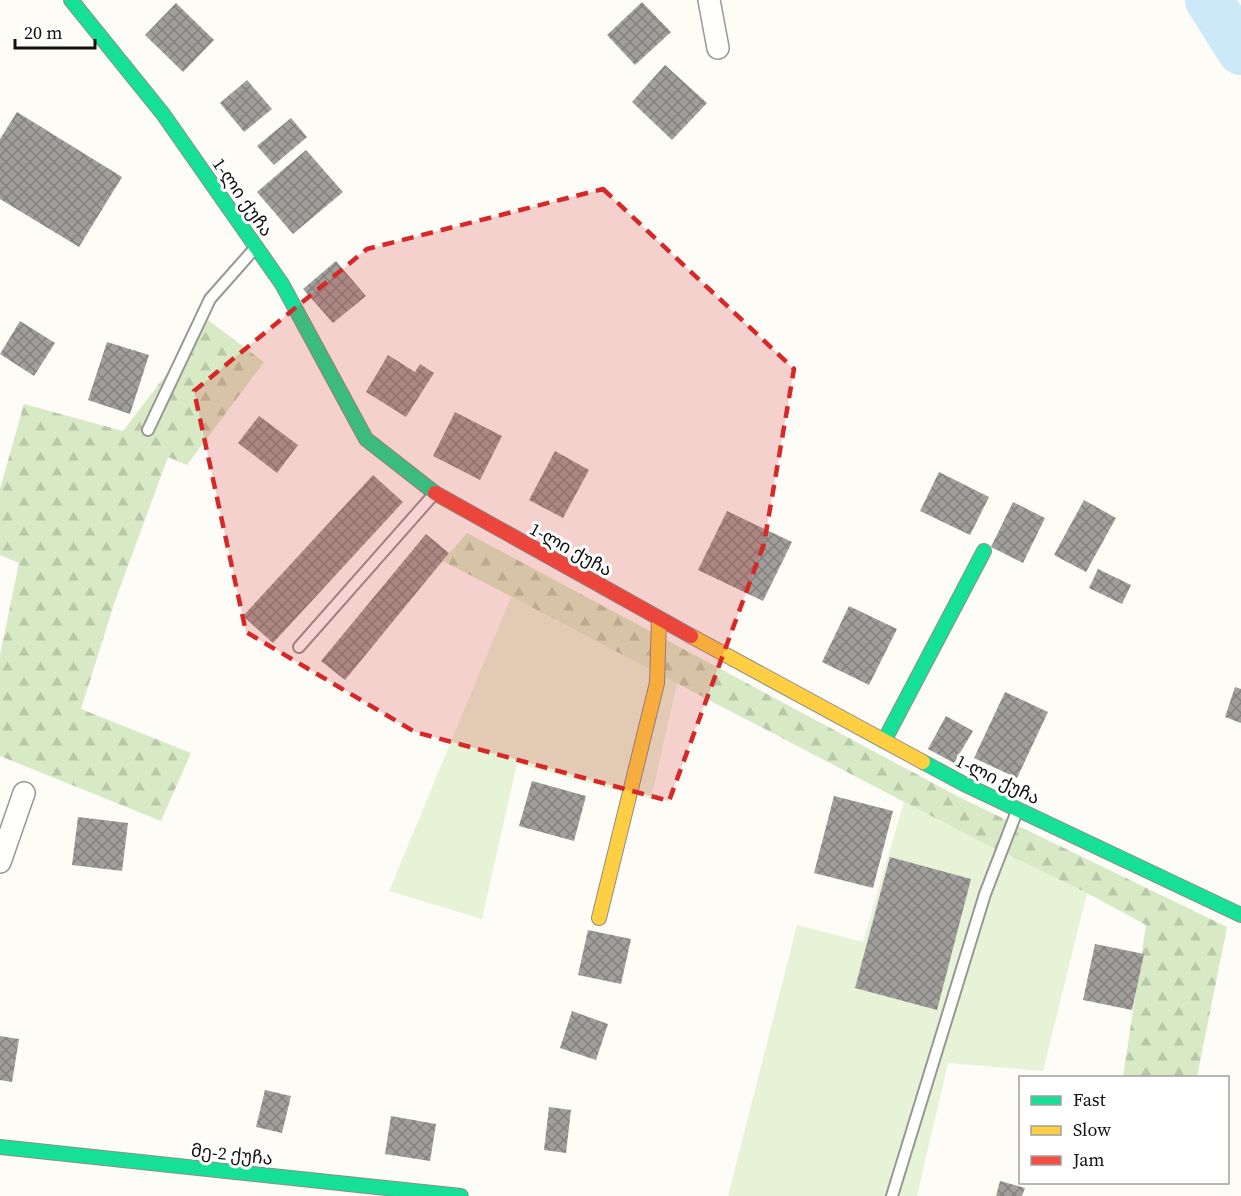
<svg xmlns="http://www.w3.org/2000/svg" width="1241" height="1196" viewBox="0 0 1241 1196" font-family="'Source Serif 4','Noto Sans Georgian',serif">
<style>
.grass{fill:#e7f3d7}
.forest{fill:url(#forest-firs)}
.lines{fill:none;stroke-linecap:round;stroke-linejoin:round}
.river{stroke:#cde8f7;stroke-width:48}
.building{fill:url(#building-cross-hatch)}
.lane-casing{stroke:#979795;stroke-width:14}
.street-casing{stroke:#979795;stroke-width:24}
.fast-casing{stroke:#8e8d8b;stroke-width:16}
.slow-casing{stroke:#8e8d8b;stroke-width:16}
.jam-casing{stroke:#8e8d8b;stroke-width:16}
.lane{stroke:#fffffe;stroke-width:10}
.street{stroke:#fffffe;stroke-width:21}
.fast{stroke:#16e098;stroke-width:14}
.slow{stroke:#ffcf43;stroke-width:14}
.jam{stroke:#f24e42;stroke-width:14}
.marked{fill:#d62828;fill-opacity:0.2;stroke:#d62828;stroke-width:4.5;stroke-dasharray:12 8;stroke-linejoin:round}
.labels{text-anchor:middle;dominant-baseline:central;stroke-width:6;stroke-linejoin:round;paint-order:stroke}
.street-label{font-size:18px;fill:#111;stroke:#fff}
</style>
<defs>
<pattern id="forest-firs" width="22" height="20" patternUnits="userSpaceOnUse" patternTransform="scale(1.5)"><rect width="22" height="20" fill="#d8eac5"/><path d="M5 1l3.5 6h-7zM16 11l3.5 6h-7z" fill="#b8c8a8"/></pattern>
<pattern id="building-cross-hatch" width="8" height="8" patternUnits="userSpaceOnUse" patternTransform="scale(1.5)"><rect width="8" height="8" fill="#a19f9c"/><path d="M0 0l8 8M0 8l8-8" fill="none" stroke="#82807e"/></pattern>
</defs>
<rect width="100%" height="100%" fill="#fdfcf7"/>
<!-- grass -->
<g class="grass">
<polygon points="511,597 677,683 651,799 517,764 482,919 389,891"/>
<polygon points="904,802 981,842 1087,893 1043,1071 948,1063 917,1196 728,1196 797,925 863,942"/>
</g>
<!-- forest -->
<g class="forest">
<polygon points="208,320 264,362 187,465 168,457 114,604 81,709 191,753 161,821 0,756 0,655 19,563 0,555 0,489 24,404 123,431"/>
<polygon points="467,533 959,797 1227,927 1197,1077 1123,1077 1146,925 1087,893 981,842 443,561"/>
</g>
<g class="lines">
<!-- river -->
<polyline class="river" points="1209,0 1241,51"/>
</g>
<!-- building -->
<g class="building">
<polygon points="642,2 671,32 635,65 607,35"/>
<polygon points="176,3 214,40 183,72 145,35"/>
<polygon points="665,65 707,103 672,140 632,102"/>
<polygon points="247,80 272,109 244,132 220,103"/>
<polygon points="17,112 122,177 79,247 0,199 0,139"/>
<polygon points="291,118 307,137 274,165 257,146"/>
<polygon points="306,150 343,192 293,234 257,192"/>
<polygon points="336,261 366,296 333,323 303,289"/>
<polygon points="20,321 55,343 34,376 0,354"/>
<polygon points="107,342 149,355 130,414 88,400"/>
<polygon points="388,355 415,372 420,364 434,373 406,417 366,392"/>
<polygon points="455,412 502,436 480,480 433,456"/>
<polygon points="259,416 298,445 277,473 238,443"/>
<polygon points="555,451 589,470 563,518 529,500"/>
<polygon points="939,472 989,497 970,535 920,511"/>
<polygon points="373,475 403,502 273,643 243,616"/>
<polygon points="1084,500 1116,518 1086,572 1054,555"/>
<polygon points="1013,502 1045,518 1023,563 991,547"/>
<polygon points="727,511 792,542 763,601 698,570"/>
<polygon points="426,534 449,553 345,680 321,661"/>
<polygon points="1098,569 1131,585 1122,604 1089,588"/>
<polygon points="849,606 897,629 869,685 822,662"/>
<polygon points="1235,687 1241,689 1241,723 1225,717"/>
<polygon points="1005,692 1048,712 1017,778 974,758"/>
<polygon points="946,716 973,731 954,763 928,749"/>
<polygon points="532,781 586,796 574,841 519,826"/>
<polygon points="834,796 893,811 873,888 814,873"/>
<polygon points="78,817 128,823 122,871 72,865"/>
<polygon points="890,857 971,879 937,1010 855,988"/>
<polygon points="588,930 631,939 621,984 578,975"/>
<polygon points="1095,944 1144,954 1132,1010 1083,1000"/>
<polygon points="572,1011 608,1024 596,1060 560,1048"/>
<polygon points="0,1036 19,1039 12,1082 0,1080"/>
<polygon points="265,1090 291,1096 282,1133 256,1127"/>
<polygon points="549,1107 571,1110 566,1153 544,1150"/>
<polygon points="391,1116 436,1124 430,1161 385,1154"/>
<polygon points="1000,1181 1025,1188 1022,1196 996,1196"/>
</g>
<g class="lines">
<defs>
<g id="lane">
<polyline points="148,430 210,299 256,247"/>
<polyline points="299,647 434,494"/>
<polyline points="892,1196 985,894 1017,811"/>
</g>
<g id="street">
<polyline points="709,0 718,48"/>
<polyline points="0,862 24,793"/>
</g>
<g id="fast">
<polyline points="71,0 163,114 282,284 366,439 435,493"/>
<polyline points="884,741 984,551"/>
<polyline points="923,762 964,784 1241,915"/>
<polyline points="0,1147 461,1196"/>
</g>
<g id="slow">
<polyline points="691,636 923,762"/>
<polyline points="599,918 657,683 659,619"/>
</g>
<polyline id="jam" points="435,493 691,636"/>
</defs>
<!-- lane casing -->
<use href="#lane" class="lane-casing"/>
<!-- street casing -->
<use href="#street" class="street-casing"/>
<!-- fast casing -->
<use href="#fast" class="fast-casing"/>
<!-- slow casing -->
<use href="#slow" class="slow-casing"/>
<!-- jam casing -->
<use href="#jam" class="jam-casing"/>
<!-- lane -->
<use href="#lane" class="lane"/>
<!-- street -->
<use href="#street" class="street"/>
<!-- fast -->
<use href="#fast" class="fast"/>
<!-- slow -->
<use href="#slow" class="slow"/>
<!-- jam -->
<use href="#jam" class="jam"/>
</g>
<!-- marked area -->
<path class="marked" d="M 603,189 L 794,369 L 764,544 L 669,801 L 415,732 L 246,632 L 194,391 L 367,249 Z"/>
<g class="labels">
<!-- street labels -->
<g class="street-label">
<text transform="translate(243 197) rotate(55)">1-ლი ქუჩა</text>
<text transform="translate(571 549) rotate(29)">1-ლი ქუჩა</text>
<text transform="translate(998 779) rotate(26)">1-ლი ქუჩა</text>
<text transform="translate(232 1154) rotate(6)">მე-2 ქუჩა</text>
</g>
</g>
<!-- legend -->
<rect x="1019" y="1076" width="210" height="108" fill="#ffffff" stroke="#a0a0a0" stroke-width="1.5"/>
<rect x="1031" y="1096" width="30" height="9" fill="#16e098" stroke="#a0a0a0" stroke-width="1.5"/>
<text x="1073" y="1106" font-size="18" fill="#111111">Fast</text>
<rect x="1031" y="1126" width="30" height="9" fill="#ffcf43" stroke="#a0a0a0" stroke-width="1.5"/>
<text x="1073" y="1136" font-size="18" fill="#111111">Slow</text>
<rect x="1031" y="1156" width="30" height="9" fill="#f24e42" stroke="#a0a0a0" stroke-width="1.5"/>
<text x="1073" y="1166" font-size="18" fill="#111111">Jam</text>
<!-- scale -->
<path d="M15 39v9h80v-9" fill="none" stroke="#111111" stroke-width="3"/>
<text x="24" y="39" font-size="18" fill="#111111" stroke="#ffffff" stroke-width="4.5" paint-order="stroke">20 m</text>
</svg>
